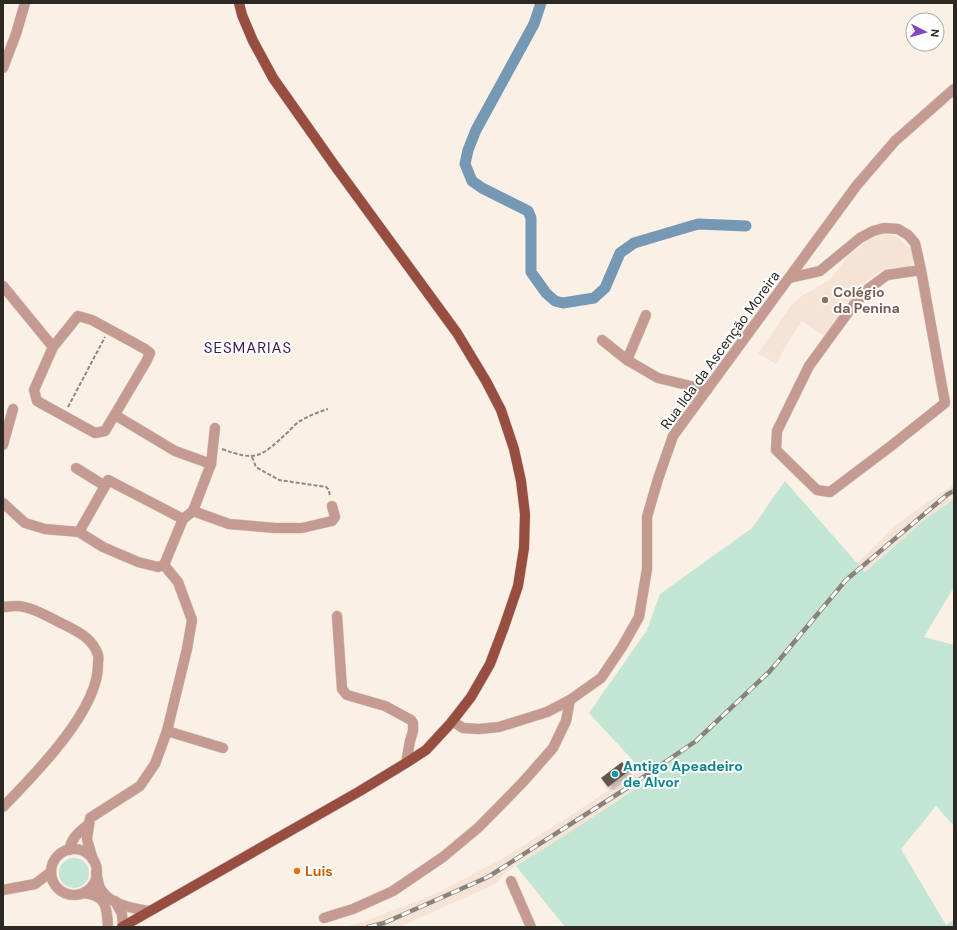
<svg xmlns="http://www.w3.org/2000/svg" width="957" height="930" viewBox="0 0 957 930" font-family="'DM Sans',sans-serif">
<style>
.built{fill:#f5e3d5}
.green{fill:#c3e6d4}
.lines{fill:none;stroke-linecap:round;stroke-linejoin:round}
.canal{stroke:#7598b4;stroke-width:11}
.building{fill:#615750;filter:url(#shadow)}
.minor-casing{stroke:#d6ccc3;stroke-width:11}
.major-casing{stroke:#d6ccc3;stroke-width:11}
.path{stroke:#8f8881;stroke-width:2;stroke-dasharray:4 2;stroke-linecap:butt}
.minor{stroke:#c49a91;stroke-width:10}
.major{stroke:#974e40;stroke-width:10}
.rail-casing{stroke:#8a837c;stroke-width:4.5}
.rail{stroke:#fff;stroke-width:3;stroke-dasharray:9;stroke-linecap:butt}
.education-dot{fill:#8d6e63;stroke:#fff;stroke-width:1.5}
.culture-dot{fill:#0f9aa8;stroke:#fff;stroke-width:1.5}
.food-dot{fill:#e8710a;stroke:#fff;stroke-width:1.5}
.labels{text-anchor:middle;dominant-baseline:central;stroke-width:4;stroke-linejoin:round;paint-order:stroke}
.education-label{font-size:14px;font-weight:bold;fill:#785e54;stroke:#fff;text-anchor:start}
.street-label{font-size:14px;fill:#2c2824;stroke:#fff}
.culture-label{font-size:14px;font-weight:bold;fill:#0d838f;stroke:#fff;text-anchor:start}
.food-label{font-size:14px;font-weight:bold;fill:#c56008;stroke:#fff;text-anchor:start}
.neighbourhood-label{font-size:15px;letter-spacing:1px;fill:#341a53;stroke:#fff}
</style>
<defs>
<filter id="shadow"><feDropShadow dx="3.5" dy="3.5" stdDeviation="2" flood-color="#0004"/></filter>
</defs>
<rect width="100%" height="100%" fill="#fbf0e6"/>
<!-- built -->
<g class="built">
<polygon points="884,234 892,235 899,238 911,250 914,258 910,266 905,268 884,270 874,275 865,283 825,337 802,321 786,346 776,364 758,353 793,303 803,295 830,280 849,255 869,239 877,235"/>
<polygon points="954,485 954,499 923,521 871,566 650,779 626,794 558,841 507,871 495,884 399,927 343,927 363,922 433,895 500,860 570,816 630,776 680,739 896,525 939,494"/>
</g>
<!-- green -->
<g class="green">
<path d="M 785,481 L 865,572 L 923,521 L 954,499 L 954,587 L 924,637 L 954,645 L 954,826 L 936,806 L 901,849 L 946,925 L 954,919 L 954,927 L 565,927 L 516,866 C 562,838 606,808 650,779 L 589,713 L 647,630 L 660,594 L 752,528 Z"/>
<circle cx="74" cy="873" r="15"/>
</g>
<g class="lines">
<!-- canal -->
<polyline class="canal" points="541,3 534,24 476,130 468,150 465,164 472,181 482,188 528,211 531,218 531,272 546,293 555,301 563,303 594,298 605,288 620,253 634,243 698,224 746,226"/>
</g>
<!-- building -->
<polygon class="building" points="622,762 629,771 608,787 601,778"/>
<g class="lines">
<defs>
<g id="minor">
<polyline points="3,68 16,34 25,3"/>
<polyline points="789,278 820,271 860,238 873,231 884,228 898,229 908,235 915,243 921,270 945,403 891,446 830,492 817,490 776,450 777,431 809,366 852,307 868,289 887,275 921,270"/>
<polyline points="3,286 53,347 78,316 92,320 145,349 150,353 146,362 105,431 95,433 37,401 34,390 53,347"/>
<polyline points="646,315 627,360 658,378 707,390"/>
<polyline points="602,340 627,360"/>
<polyline points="115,415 175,451 211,464 193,511 183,519 164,565"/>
<polyline points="3,445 13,409"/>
<polyline points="211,464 215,428"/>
<polyline points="76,468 105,486 79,532"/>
<polyline points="108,480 183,519"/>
<polyline points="3,503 25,523 45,529 79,532 103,547 138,562 158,567 164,565 178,582 192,620 187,649 167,731 155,764 140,786 90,818 87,839 93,860"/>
<polyline points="193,511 229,524 275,528 302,528 332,521 335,517 332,506"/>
<path d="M 3,607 C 7,607 11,606 15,606 C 30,605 52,619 65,625 C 79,632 93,639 98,655 C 99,657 98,661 98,664 C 99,710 34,775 3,807"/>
<polyline points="337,616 342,689 347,695 385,706 411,720 413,723 413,731 410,741 406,763"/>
<polyline points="452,721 463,728 479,729 499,727 547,712 570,700 601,678 622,647 639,617 647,569 647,517 658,479 673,436 857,185 895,141 954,89"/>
<polyline points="167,731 223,748"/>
<circle cx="74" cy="872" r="23"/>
<path d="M 69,850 C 72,837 79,832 89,824"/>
<path d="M 96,873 C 98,878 98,884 100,888 C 108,904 134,909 149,911"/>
<polyline points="511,881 531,927"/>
<polyline points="3,890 35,884 51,872"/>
<path d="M 83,893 C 106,895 107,906 108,927"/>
<polyline points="115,901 122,914 123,926"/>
<polyline points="324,918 353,909 393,891 443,857 479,827 523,782 553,748 566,721 570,700"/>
</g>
<polyline id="major" points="122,927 360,791 406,763 426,750 450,724 471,697 490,664 504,627 518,586 524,548 525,514 521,481 514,449 501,410 486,381 457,333 335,166 273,78 253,41 242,15 239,3"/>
</defs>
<!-- minor casing -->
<use href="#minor" class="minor-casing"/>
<!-- major casing -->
<use href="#major" class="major-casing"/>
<!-- path -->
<g class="path">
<polyline points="68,407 105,337"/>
<path d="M 222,449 C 257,462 261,457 288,432 C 292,428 297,422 302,420 C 310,415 319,412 328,409"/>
<polyline points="252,457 256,467 279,480 326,487 329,490 330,497"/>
</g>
<!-- minor -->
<use href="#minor" class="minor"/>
<!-- major -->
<use href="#major" class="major"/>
<defs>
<polyline id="rail" points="368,927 384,923 488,877 627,788 696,741 770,671 846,580 948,494 954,491"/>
</defs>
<!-- rail casing -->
<use href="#rail" class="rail-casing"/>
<!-- rail -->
<use href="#rail" class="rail"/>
</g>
<!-- markers -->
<circle class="education-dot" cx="825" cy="300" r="4"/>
<circle class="culture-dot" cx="615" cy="774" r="4"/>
<circle class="food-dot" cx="297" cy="871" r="4"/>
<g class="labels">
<!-- education labels -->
<g class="education-label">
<text x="833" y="292">Colégio<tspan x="833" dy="16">da Penina</tspan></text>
</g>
<!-- street labels -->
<g class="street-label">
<text transform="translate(720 350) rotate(-54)">Rua Ilda da Ascenção Moreira</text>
</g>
<!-- culture labels -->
<g class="culture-label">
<text x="623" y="766">Antigo Apeadeiro<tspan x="623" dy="16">de Alvor</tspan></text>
</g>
<!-- food labels -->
<g class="food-label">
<text x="305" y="871">Luis</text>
</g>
<!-- neighbourhood labels -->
<g class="neighbourhood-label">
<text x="248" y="348">SESMARIAS</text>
</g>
</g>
<!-- border -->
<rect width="957" height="930" fill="none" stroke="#2c2824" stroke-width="8"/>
<!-- north arrow -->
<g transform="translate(925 32) rotate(96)"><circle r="19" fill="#ffffff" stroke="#aba9a7"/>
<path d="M0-3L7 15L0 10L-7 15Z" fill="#7c47be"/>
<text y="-6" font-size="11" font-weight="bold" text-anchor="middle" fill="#2c2824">N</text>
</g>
</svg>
